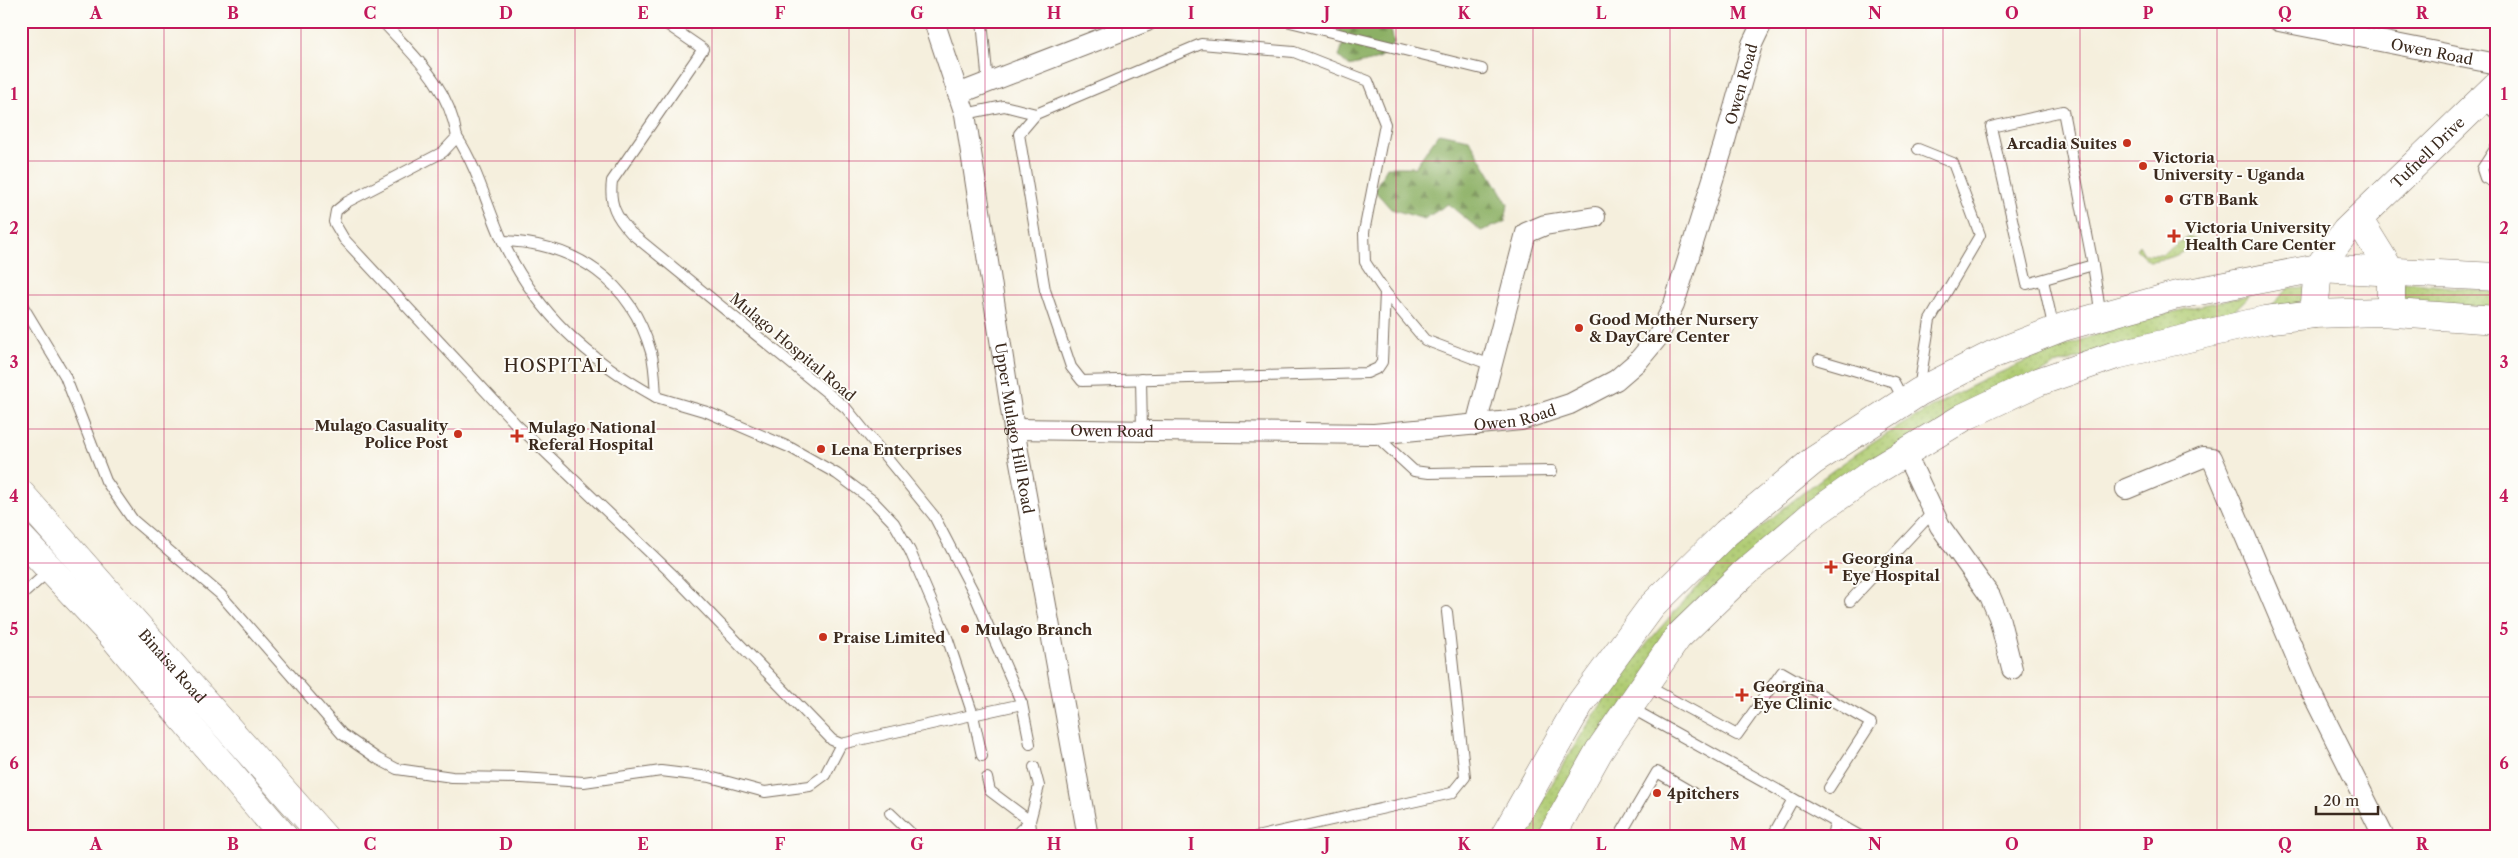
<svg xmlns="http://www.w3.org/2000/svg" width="2518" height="858" viewBox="0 0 2518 858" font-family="'Libre Caslon Text',serif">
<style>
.grass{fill:url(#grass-dots);stroke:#767b48}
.forest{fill:url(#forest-firs);stroke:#646d42}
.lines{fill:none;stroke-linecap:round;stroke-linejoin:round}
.lane-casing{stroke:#7c6f61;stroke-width:12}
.street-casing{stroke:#7c6f61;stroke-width:22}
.secondary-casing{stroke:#7c6f61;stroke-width:29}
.primary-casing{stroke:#7c6f61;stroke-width:29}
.lane{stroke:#fff;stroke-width:10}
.street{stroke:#fff;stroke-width:20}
.secondary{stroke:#fff;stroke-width:28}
.primary{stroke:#fff;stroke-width:28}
.grid{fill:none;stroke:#c2185b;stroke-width:1;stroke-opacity:0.55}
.poi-dot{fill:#c8321e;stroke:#fdfcf7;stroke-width:2}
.labels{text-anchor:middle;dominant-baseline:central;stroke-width:4;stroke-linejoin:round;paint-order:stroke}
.street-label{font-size:15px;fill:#3b2a1e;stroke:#fdfcf7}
.poi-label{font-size:15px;font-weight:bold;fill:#3b2a1e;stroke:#fdfcf7;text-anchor:start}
.quarter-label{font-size:18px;letter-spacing:1px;fill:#3b2a1e;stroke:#fdfcf7}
.neatline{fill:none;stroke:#c2185b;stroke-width:2}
.grid-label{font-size:16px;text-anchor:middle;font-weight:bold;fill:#c2185b}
</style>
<defs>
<pattern id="grass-dots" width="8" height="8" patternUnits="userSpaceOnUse" patternTransform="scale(1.25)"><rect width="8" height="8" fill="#b0cc73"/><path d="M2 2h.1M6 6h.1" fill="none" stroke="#98af63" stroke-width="1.8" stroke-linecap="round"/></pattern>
<pattern id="forest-firs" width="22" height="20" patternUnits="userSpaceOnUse" patternTransform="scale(1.25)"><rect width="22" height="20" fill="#8cb065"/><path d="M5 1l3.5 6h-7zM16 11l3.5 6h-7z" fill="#748f53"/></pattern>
</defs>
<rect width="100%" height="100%" fill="#fdfcf7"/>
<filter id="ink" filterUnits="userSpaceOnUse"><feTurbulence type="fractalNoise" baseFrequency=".02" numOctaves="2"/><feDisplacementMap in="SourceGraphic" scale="10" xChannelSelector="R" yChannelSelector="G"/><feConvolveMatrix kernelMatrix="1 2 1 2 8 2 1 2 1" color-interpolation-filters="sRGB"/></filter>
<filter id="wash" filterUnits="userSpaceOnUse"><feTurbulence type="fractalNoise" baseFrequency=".0096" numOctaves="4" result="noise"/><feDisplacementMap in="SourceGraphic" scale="20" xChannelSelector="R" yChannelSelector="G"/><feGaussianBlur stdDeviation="1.12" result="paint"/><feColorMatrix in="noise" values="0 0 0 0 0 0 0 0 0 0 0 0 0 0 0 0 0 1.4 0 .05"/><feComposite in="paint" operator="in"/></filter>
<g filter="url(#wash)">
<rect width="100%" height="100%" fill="#f5efdd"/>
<!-- grass -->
<g class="grass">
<path d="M 2188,236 L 2196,240 C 2182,256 2169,259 2149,261 L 2136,249 L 2139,245 L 2144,254 L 2162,255 Z"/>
<polygon points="2404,282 2497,292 2497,308 2400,302"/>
<polygon points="2306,287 2305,306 2268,309 2289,288"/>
<path d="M 2250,295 L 2228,317 L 2055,365 L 1741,562 L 1542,837 L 1521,837 C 1550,788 1577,738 1610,692 C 1707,556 1847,444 1997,374 C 2077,337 2163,312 2250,295 Z"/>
</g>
<!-- forest -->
<g class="forest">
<polygon points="1389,21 1394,43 1379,59 1349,66 1339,57 1345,37 1330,21"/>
<polygon points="1439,133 1469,139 1508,204 1505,222 1481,231 1448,204 1424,219 1391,209 1374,190 1387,167 1415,167"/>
</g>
</g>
<g filter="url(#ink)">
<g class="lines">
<defs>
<g id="lane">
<path d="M 382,21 C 416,58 449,86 457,137 L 443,152 L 347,202 L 336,211 L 334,222 L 344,239 L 515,423 L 671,573 L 832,740 L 841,744 L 1022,704"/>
<path d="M 662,21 L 703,49 L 612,181 C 609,204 616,217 631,233 L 846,408 L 934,516 L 973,591 L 1022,704 L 1030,744"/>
<polyline points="982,21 988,84"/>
<polyline points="1286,21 1482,69"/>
<polyline points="2481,101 2497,115"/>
<polyline points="965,114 1004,106 1036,114 1201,44 1294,52 1368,81 1385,124 1364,232 1365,262 1385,292 1382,362 1378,368 1367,373 1082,381 1071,367 1045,290 1019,134 1036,114"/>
<path d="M 457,137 C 478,169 487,207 503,242 C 537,314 588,359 656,397"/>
<polyline points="2497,146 2482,169 2485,178 2497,184"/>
<polyline points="1918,149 1953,163 1980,235 1930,320 1919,389"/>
<path d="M 503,241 C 575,243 631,281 651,352 C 655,366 655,382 656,397 L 707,412 L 791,448 L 837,474 L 872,500 L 894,523 L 910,551 L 948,640 L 973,715 L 982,756"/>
<polyline points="2093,265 2027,284 1991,127 2063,111 2093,265 2101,316"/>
<polyline points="2043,280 2054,330"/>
<polyline points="1385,292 1425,340 1491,365"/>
<polyline points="21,303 65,376 106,481 133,520 220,594 342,734 378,759 397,769 452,777 522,778 584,782 661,771 710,777 765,792 810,786 825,775 841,744"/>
<polyline points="1819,360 1894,382 1904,401"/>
<polyline points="1141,379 1142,431"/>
<polyline points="1375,435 1414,471 1429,473 1552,471"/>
<polyline points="21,596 50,570"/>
<polyline points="1850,601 1933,512"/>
<polyline points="1645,685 1737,735 1782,672 1871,723 1829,788"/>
<polyline points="1631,708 1862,837"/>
<polyline points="987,778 990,791 1030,821 1013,837"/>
<polyline points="890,813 915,837"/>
<polyline points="1032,837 1030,821 1039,786 1034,767"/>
<polyline points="1256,837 1452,793 1465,777 1447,612"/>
<polyline points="1619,837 1657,772 1693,793"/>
<polyline points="1772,837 1793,799"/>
<polyline points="1831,837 1836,823"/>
</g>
<g id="street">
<path id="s1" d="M 934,21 L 965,114 L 1014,429 L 1088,837"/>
<path id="s2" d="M 2279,21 L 2497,64"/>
<polyline points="958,94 1147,21"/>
<polyline points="1476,425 1526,233 1545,225 1595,217"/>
<path id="s3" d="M 1014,429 L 1374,434 L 1521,420 L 1570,404 L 1616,380 L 1638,361 L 1658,337 L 1674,304 L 1724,144 L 1752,44 L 1763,21"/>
<polyline points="1905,452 1940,526 1990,596 1999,617 2012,669"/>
<polyline points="2126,489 2203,457 2212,458 2310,689 2384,837"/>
</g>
<g id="secondary">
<polyline points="2359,220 2391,272 2391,312"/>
<path id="s4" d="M 2314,314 L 2318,268 L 2346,231 L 2497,85"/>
</g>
<g id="primary">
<path id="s5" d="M 21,494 L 324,837"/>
<polyline points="21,538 110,633 284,837"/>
<polyline points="1504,837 1579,705 1652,606 1726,533 1813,461 1919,392 1994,354 2063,327 2173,296 2318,268 2497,277"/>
<polyline points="1551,837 1599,751 1677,638 1742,575 1811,516 1875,471 1964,417 2038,382 2116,355 2265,320 2314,314 2380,312 2497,320"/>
</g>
</defs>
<!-- lane casing -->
<use href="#lane" class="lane-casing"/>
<!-- street casing -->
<use href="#street" class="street-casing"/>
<!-- secondary casing -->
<use href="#secondary" class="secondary-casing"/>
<!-- primary casing -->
<use href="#primary" class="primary-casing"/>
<!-- lane -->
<use href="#lane" class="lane"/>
<!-- street -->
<use href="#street" class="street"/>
<!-- secondary -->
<use href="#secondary" class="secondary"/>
<!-- primary -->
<use href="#primary" class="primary"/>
</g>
</g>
<!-- grid -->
<path class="grid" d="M 164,21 L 164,837M 301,21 L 301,837M 438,21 L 438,837M 575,21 L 575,837M 712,21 L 712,837M 849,21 L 849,837M 985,21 L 985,837M 1122,21 L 1122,837M 1259,21 L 1259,837M 1396,21 L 1396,837M 1533,21 L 1533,837M 1670,21 L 1670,837M 1806,21 L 1806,837M 1943,21 L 1943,837M 2080,21 L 2080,837M 2217,21 L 2217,837M 2354,21 L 2354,837M 21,161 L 2497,161M 21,295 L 2497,295M 21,429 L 2497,429M 21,563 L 2497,563M 21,697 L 2497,697"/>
<!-- markers -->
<g class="poi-dot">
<circle cx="2127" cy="143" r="5"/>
<circle cx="2143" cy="166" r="5"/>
<circle cx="2169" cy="199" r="5"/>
<path d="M2171.5 228.5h5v5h5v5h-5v5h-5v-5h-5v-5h5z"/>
<circle cx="1579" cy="328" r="5"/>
<circle cx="458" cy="434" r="5"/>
<path d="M514.5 428.5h5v5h5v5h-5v5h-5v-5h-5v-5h5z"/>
<circle cx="821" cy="449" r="5"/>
<path d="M1828.5 559.5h5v5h5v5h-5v5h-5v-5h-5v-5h5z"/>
<circle cx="965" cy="629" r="5"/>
<circle cx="823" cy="637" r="5"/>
<path d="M1739.5 687.5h5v5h5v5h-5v5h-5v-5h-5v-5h5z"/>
<circle cx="1657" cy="793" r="5"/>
</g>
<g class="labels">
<!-- street labels -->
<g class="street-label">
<text stroke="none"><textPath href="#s2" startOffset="156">Owen Road</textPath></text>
<text stroke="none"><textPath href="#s3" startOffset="938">Owen Road</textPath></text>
<text stroke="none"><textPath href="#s4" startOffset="206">Tufnell Drive</textPath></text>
<text transform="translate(793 347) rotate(40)">Mulago Hospital Road</text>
<text stroke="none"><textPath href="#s3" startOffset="502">Owen Road</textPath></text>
<text stroke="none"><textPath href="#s1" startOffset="416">Upper Mulago Hill Road</textPath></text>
<text stroke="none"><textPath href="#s3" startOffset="98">Owen Road</textPath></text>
<text stroke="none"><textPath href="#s5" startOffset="229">Binaisa Road</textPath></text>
</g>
<!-- poi labels -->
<g class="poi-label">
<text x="2117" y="143" text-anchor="end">Arcadia Suites</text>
<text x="2153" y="157">Victoria<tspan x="2153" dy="17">University - Uganda</tspan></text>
<text x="2179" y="199">GTB Bank</text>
<text x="2185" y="227">Victoria University<tspan x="2185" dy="17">Health Care Center</tspan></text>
<text x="1589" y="319">Good Mother Nursery<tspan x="1589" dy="17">&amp; DayCare Center</tspan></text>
<text x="448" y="425" text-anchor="end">Mulago Casuality<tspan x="448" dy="17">Police Post</tspan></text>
<text x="528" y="427">Mulago National<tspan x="528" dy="17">Referal Hospital</tspan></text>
<text x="831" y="449">Lena Enterprises</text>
<text x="1842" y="558">Georgina<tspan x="1842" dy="17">Eye Hospital</tspan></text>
<text x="975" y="629">Mulago Branch</text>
<text x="833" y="637">Praise Limited</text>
<text x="1753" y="686">Georgina<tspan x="1753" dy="17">Eye Clinic</tspan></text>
<text x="1667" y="793">4pitchers</text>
</g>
<!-- quarter labels -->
<g class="quarter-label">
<text x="556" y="366">HOSPITAL</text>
</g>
</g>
<!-- margin -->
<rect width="2518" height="858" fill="none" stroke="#fdfcf7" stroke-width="55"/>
<!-- scale -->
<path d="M2316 806v8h62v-8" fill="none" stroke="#3b2a1e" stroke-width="2.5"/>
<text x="2323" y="806" font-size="15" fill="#3b2a1e" stroke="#fdfcf7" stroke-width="4" paint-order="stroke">20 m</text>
<rect x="28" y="28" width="2462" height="802" class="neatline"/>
<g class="grid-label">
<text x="96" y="19">A</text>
<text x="233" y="19">B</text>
<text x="370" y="19">C</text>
<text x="506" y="19">D</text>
<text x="643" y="19">E</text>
<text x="780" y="19">F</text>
<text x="917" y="19">G</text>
<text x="1054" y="19">H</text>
<text x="1191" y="19">I</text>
<text x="1327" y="19">J</text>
<text x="1464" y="19">K</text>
<text x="1601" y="19">L</text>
<text x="1738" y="19">M</text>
<text x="1875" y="19">N</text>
<text x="2012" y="19">O</text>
<text x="2148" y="19">P</text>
<text x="2285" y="19">Q</text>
<text x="2422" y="19">R</text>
<text x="14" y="100">1</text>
<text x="2504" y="100">1</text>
<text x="14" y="234">2</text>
<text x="2504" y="234">2</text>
<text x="14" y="368">3</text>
<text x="2504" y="368">3</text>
<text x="14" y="502">4</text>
<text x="2504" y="502">4</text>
<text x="14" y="635">5</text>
<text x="2504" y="635">5</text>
<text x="14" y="769">6</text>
<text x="2504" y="769">6</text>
<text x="96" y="850">A</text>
<text x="233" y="850">B</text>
<text x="370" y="850">C</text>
<text x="506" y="850">D</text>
<text x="643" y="850">E</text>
<text x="780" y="850">F</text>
<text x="917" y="850">G</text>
<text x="1054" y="850">H</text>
<text x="1191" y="850">I</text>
<text x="1327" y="850">J</text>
<text x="1464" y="850">K</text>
<text x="1601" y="850">L</text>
<text x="1738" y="850">M</text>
<text x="1875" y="850">N</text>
<text x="2012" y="850">O</text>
<text x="2148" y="850">P</text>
<text x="2285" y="850">Q</text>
<text x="2422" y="850">R</text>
</g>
</svg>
